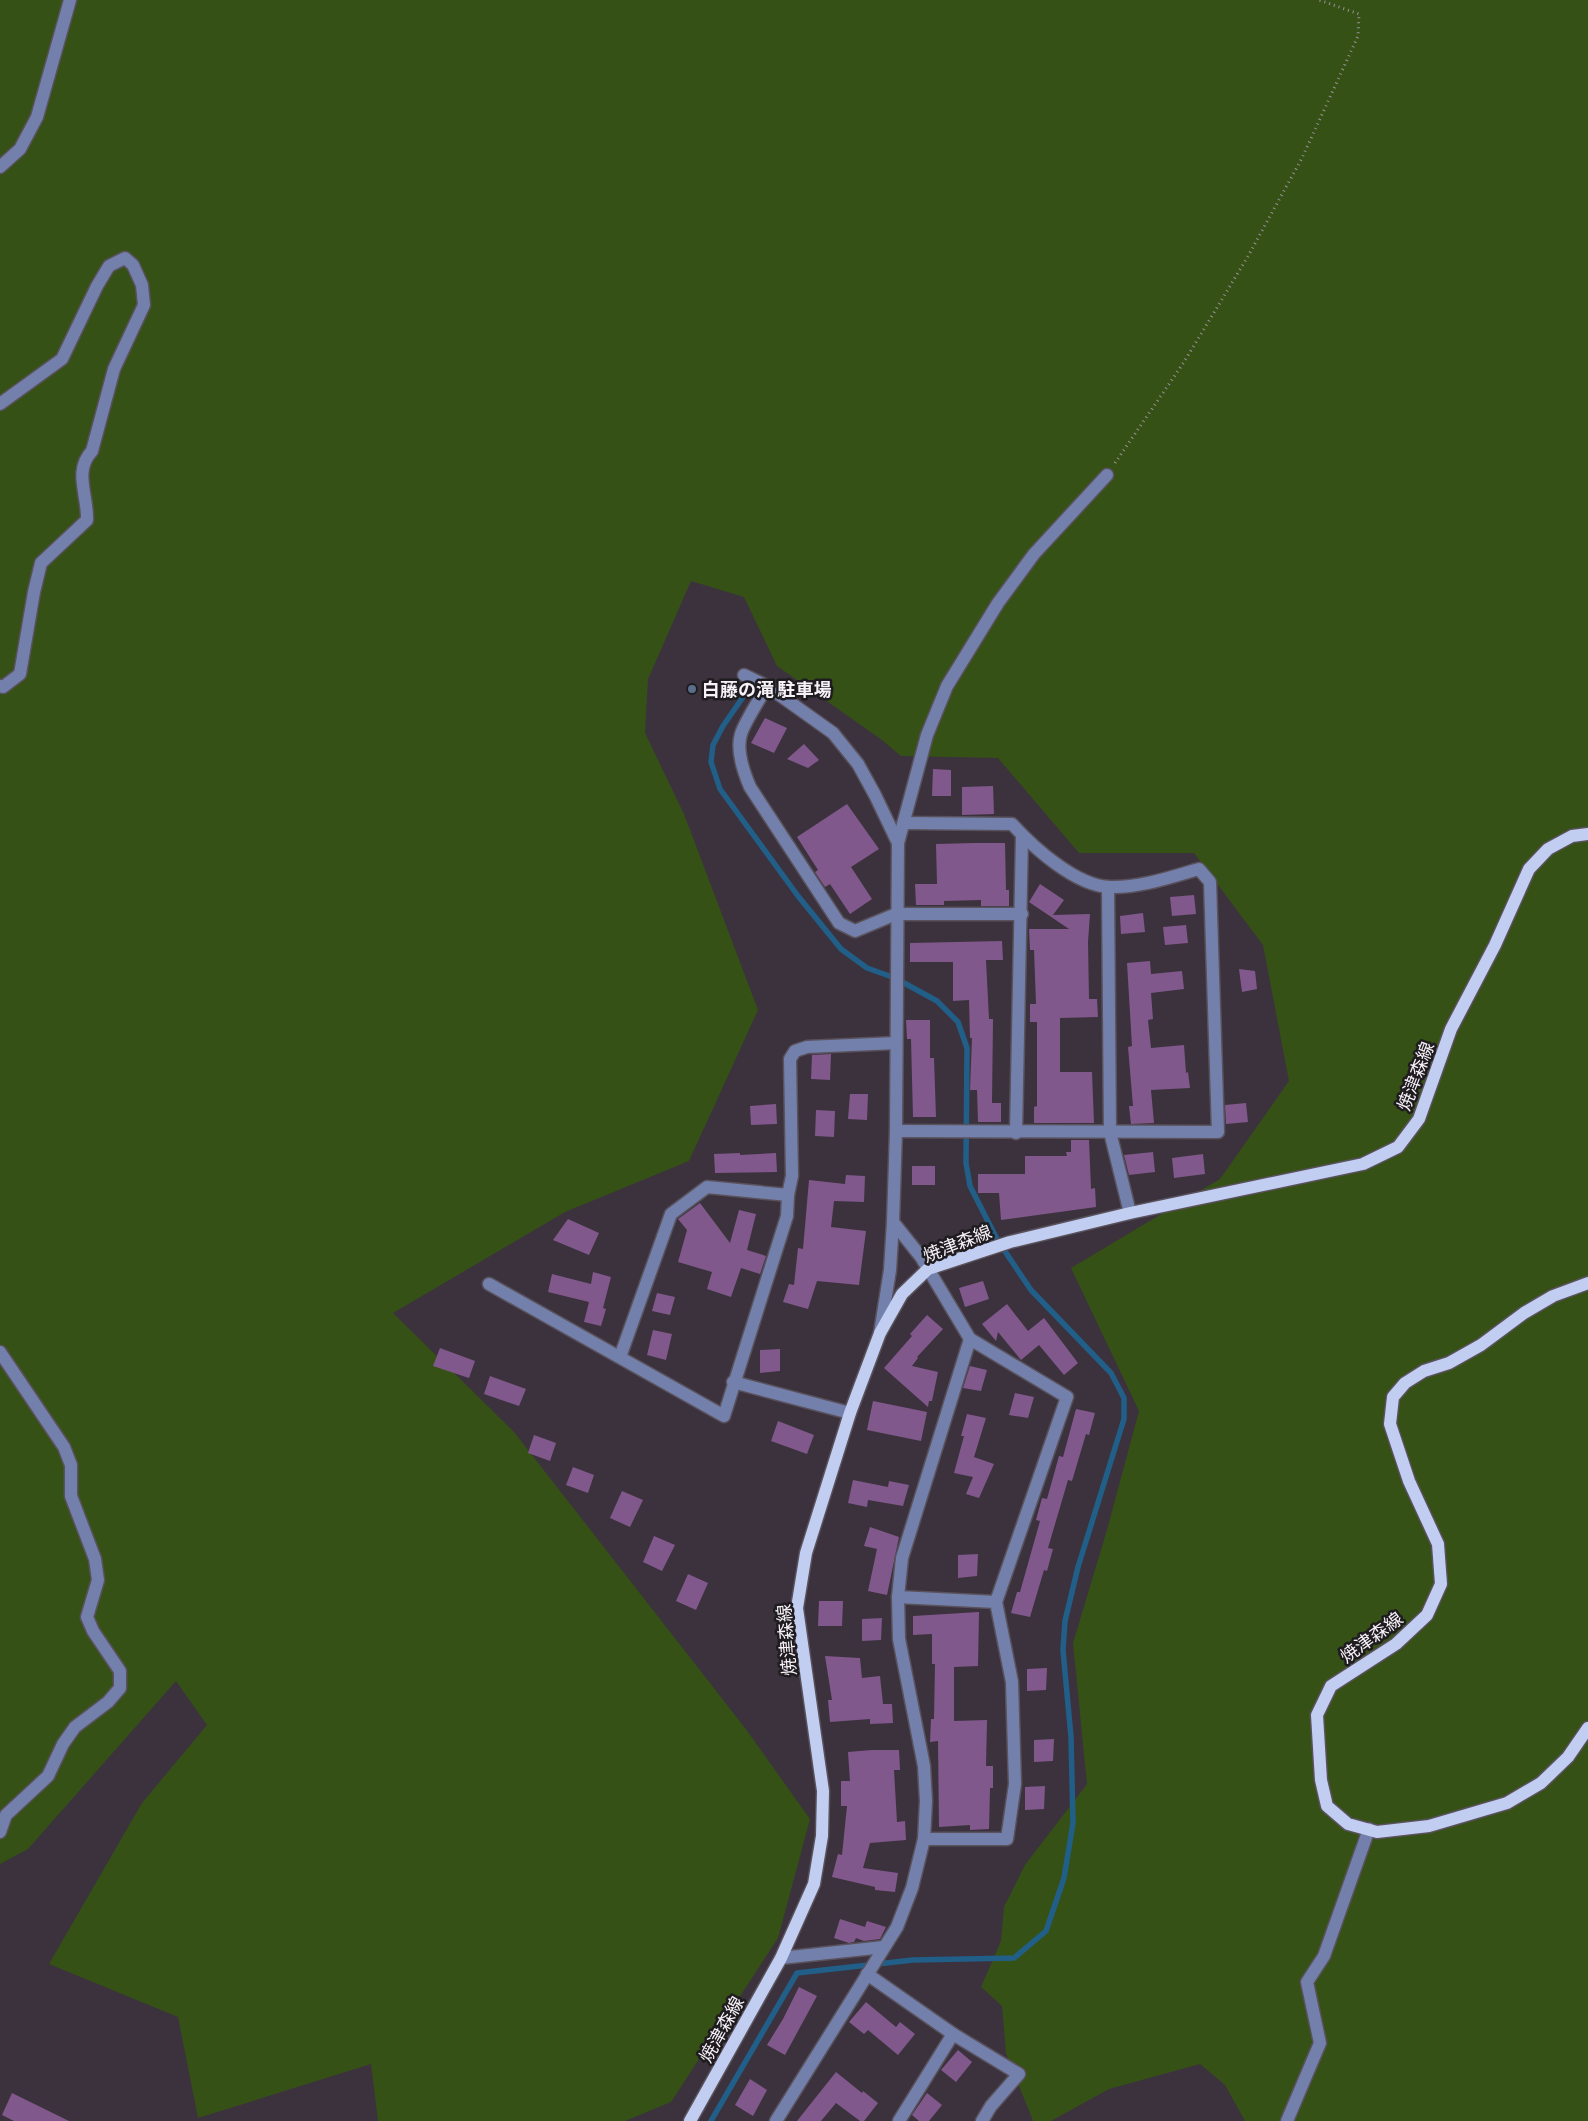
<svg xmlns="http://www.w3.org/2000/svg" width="1588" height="2121" viewBox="0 0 1588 2121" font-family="Manrope,'Noto Sans JP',sans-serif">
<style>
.green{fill:#365116}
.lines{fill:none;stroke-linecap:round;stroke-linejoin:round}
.stream{stroke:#215f88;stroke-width:5.5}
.building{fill:#81588b}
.minor-casing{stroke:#59515b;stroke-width:15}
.major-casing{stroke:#59515b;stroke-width:15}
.path{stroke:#989199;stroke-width:3;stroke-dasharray:1 4;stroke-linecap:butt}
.minor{stroke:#7380ac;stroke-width:12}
.major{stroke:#c1cdf1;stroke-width:12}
.service-dot{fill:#5c6f8a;stroke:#1f1c20;stroke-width:2}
.labels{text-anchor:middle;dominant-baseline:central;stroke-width:5;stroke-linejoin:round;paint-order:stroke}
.poi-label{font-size:18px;font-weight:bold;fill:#f7f2f8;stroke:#1f1c20;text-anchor:start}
.street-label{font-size:18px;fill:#f7f2f8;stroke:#1f1c20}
</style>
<rect width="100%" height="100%" fill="#3b323d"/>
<!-- green -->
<polygon class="green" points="0,0 1588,0 1588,2121 1245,2121 1225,2085 1200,2064 1109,2089 1051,2121 1033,2121 1006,2053 1002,2006 981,1987 1001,1941 1004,1907 1025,1865 1087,1784 1073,1643 1107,1530 1139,1411 1071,1268 1220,1179 1289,1081 1263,945 1194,853 1079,853 998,758 901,756 882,740 777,666 744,597 691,581 648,679 645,733 684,814 758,1010 689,1161 565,1212 393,1313 514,1432 745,1728 810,1819 778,1938 671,2102 625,2121 378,2121 371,2064 198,2118 178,2017 49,1964 142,1803 207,1725 176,1681 28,1849 0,1864"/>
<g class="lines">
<!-- stream -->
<polyline class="stream" points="711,2121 797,1973 913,1960 1014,1958 1046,1931 1064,1878 1073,1823 1071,1737 1063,1650 1065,1621 1078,1567 1124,1419 1124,1398 1111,1373 1031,1290 998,1241 970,1186 966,1163 967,1048 958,1022 937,1001 895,978 867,968 841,949 798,896 720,789 711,762 713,745 723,726 743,697"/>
</g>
<!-- building -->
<g class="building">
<polygon points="765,718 787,728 774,753 751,743"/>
<polygon points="804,744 819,760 808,768 787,759"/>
<polygon points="933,769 951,770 951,796 932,796"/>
<polygon points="993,786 994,814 962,815 962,787"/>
<polygon points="847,804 879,849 851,867 872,899 850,914 830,884 825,887 815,872 818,870 797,837"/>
<polygon points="974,843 1005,843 1006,890 1009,890 1009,906 981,906 981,900 944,901 944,905 916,905 915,884 937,884 936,844"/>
<polygon points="1040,884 1064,900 1053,915 1090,914 1088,942 1089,999 1097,999 1098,1017 1060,1018 1060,1072 1092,1072 1094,1123 1034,1123 1034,1107 1037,1106 1037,1022 1030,1022 1030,1004 1036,1004 1034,950 1030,950 1029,929 1069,929 1029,902"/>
<polygon points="1194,895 1196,914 1172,916 1170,897"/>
<polygon points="1143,913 1145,932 1121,934 1120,916"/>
<polygon points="1186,925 1188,943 1165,945 1163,927"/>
<polygon points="1002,941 1003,960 986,960 989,1019 993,1019 992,1103 1001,1103 1001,1122 978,1122 977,1090 970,1090 972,1038 970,1038 969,1000 953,1001 953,962 910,962 910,943"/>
<polygon points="1150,961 1151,974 1182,971 1184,989 1151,993 1153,1019 1148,1020 1151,1048 1184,1045 1186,1073 1188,1072 1190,1088 1151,1090 1154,1123 1131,1124 1129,1106 1133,1106 1128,1047 1132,1046 1127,963"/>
<polygon points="1239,969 1255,971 1257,989 1242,992"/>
<polygon points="906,1020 930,1020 930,1058 934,1058 936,1117 913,1117 911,1039 907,1039"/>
<polygon points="831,1054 830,1080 811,1079 812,1055"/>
<polygon points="850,1094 868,1094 867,1120 848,1119"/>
<polygon points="1246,1103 1248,1122 1226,1124 1225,1105"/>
<polygon points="776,1104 777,1124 751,1125 750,1106"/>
<polygon points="816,1110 835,1111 834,1137 815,1136"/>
<polygon points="1071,1140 1089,1140 1091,1189 1095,1188 1096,1207 1001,1220 999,1193 978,1193 978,1174 1025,1174 1025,1156 1067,1156 1066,1152 1071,1152"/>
<polygon points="1153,1152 1155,1172 1129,1175 1124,1155"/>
<polygon points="740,1153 740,1155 776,1153 777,1172 715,1173 714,1154"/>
<polygon points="1203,1154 1205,1174 1174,1178 1172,1158"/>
<rect x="912" y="1166" width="23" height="19"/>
<polygon points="846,1175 865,1176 864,1202 834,1201 831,1227 866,1231 859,1285 817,1281 808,1309 783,1302 789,1284 794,1285 798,1248 803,1249 809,1180 845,1184"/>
<polygon points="700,1203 730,1243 739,1210 756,1214 747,1250 766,1256 760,1274 741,1268 731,1297 707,1289 712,1272 678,1262 687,1230 678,1219"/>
<polygon points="568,1219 599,1233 589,1255 553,1240"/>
<polygon points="593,1272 611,1277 603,1308 606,1309 601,1326 584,1322 589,1302 548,1292 552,1274 591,1284"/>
<polygon points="983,1281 989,1299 965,1307 959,1288"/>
<polygon points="657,1293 675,1297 670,1315 652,1311"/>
<polygon points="1007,1304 1028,1331 1044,1318 1078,1363 1064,1375 1039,1345 1021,1360 998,1332 996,1341 982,1324"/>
<polygon points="927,1315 943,1329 917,1357 918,1358 912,1366 938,1372 932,1401 929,1401 928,1407 884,1368 912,1336 910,1334"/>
<polygon points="653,1330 672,1334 666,1360 647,1355"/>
<polygon points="440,1348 475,1361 469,1378 433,1366"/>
<polygon points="780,1349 780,1371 760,1373 760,1350"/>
<polygon points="970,1366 987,1370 981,1391 963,1388"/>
<polygon points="490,1376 526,1389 519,1406 484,1394"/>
<polygon points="1015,1393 1034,1397 1028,1418 1009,1415"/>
<polygon points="873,1401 927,1412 921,1441 867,1430"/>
<polygon points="1076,1409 1095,1413 1089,1435 1086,1434 1072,1481 1068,1480 1048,1548 1053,1549 1047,1571 1044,1570 1030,1617 1011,1613 1017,1592 1020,1592 1040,1521 1036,1520 1042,1498 1047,1499 1059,1456 1063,1457"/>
<polygon points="967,1414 986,1418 974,1457 994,1464 979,1498 966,1494 973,1477 954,1473 964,1436 961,1436"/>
<polygon points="778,1421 814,1435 807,1454 771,1441"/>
<polygon points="534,1435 556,1443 550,1461 528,1453"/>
<polygon points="573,1467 594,1475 588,1493 566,1485"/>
<polygon points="853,1480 888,1487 889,1481 909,1485 903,1506 868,1500 867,1507 848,1503"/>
<polygon points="622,1491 643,1500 630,1527 610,1518"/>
<polygon points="870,1527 899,1537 887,1595 868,1591 877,1549 864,1546"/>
<polygon points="654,1536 675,1545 662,1571 643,1562"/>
<polygon points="978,1554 977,1576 958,1578 958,1555"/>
<polygon points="688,1574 708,1583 696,1610 676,1601"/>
<polygon points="819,1601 843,1601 842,1626 818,1626"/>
<polygon points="979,1612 978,1666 954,1667 954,1721 987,1720 986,1766 993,1766 993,1788 990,1788 989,1829 970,1830 970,1825 939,1827 938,1741 930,1742 931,1719 934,1719 935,1664 932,1664 932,1634 913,1635 913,1616"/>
<polygon points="882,1618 881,1640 862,1641 862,1619"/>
<polygon points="825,1656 860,1658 862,1678 880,1676 883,1704 892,1704 893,1723 870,1724 870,1719 830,1722 828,1700 832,1700"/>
<polygon points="1047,1668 1046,1690 1027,1691 1027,1669"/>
<polygon points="1054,1739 1053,1761 1034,1762 1034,1740"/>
<polygon points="872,1750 899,1750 900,1770 894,1770 897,1822 905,1821 906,1840 870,1843 863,1868 898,1873 895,1892 875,1890 875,1887 832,1877 838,1854 842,1855 847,1806 841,1806 841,1781 850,1781 848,1752"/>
<polygon points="1045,1786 1044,1809 1025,1810 1025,1787"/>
<polygon points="840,1919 865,1927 867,1921 886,1927 880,1939 864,1941 856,1938 854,1942 849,1943 834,1938"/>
<polygon points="799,1987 817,1996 785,2055 767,2045 783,2019"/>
<polygon points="866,2002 896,2027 900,2022 915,2034 898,2055 868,2030 864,2034 849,2022"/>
<polygon points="958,2050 972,2062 956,2082 941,2070"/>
<polygon points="836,2072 862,2093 863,2091 878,2103 864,2121 860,2121 836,2103 821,2121 797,2121"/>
<polygon points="750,2079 767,2090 753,2116 735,2105"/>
<polygon points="12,2093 69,2121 14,2121 2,2115"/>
<polygon points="927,2093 942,2105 929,2121 919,2121 912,2115"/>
</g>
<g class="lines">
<defs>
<g id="minor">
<polyline points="0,167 20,149 37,117 70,0"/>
<path d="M 0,404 L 62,359 L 97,286 L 109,266 L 125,258 L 133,265 L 142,285 L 144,305 L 114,369 L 92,451 C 73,471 88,495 87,520 L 41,563 L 34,592 L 20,674 L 3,687 L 0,686"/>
<polyline points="744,675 767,686 833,733 858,764 875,795 898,843"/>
<path d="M 767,686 C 760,699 745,721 741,734 C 736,750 744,773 750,787 L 839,923 L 855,931 L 896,914 L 1022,914"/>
<polyline points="1108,887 1110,1132 1130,1213"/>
<path d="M 896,1131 L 1218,1132 L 1210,882 L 1199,869 C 1171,877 1140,888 1110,887 C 1076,886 1034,848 1012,824 L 904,823"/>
<polyline points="1016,1133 1022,835"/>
<polyline points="489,1284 724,1416 787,1216 788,1195 792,1176 790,1059 795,1051 807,1047 896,1043"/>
<polyline points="880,1333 890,1270 893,1222"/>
<polyline points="0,1352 64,1447 71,1465 71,1496 95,1559 98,1580 87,1617 93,1631 120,1671 120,1688 108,1702 75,1727 63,1744 48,1776 6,1815 0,1832"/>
<polyline points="620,1357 671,1214 707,1187 788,1195"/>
<polyline points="733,1382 850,1413"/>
<polyline points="898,1597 996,1602"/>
<polyline points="924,1839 1007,1839 1015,1784 1012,1682 996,1602 1067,1397 970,1339 921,1257 893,1222 896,1131 898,843 927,735 947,686 998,603 1034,554 1107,475"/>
<polyline points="781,1958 884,1947"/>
<polyline points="867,1974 953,2034 1019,2074 991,2106 982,2121"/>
<polyline points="776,2121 897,1927 912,1888 924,1839 926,1801 924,1766 899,1639 898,1597 902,1558 970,1339"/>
<polyline points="899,2121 953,2034"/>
<polyline points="1287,2121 1320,2043 1307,1982 1324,1956 1369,1829"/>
</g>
<g id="major">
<polyline points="1588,1283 1553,1296 1524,1313 1481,1345 1449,1363 1424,1371 1405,1383 1393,1397 1390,1424 1409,1481 1438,1544 1441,1584 1427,1615 1396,1644 1331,1686 1317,1715 1321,1780 1327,1806 1348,1824 1377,1832 1429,1826 1507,1803 1541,1783 1568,1757 1588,1728"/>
<polyline points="690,2121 781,1958 814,1884 822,1836 823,1791 797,1608 806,1553 850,1413 880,1333 902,1294 928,1269 1010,1242 1130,1213 1363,1164 1398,1147 1419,1119 1451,1029 1495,945 1529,869 1548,849 1572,836 1588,834"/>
</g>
</defs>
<!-- minor casing -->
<use href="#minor" class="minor-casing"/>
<!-- major casing -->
<use href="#major" class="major-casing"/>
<!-- path -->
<polyline class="path" points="1115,463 1184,362 1247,258 1302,158 1358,36 1359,14 1319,0"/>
<!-- minor -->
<use href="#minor" class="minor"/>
<!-- major -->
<use href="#major" class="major"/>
</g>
<!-- markers -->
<circle class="service-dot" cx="692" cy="689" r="5"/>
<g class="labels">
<!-- poi labels -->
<g class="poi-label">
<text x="702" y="689">白藤の滝 駐車場</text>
</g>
<!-- street labels -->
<g class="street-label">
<text transform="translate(1415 1076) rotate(-69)">焼津森線</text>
<text transform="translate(957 1243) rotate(-21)">焼津森線</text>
<text transform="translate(1371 1637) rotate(-36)">焼津森線</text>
<text transform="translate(786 1640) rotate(-95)">焼津森線</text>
<text transform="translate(721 2029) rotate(-61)">焼津森線</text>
</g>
</g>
</svg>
